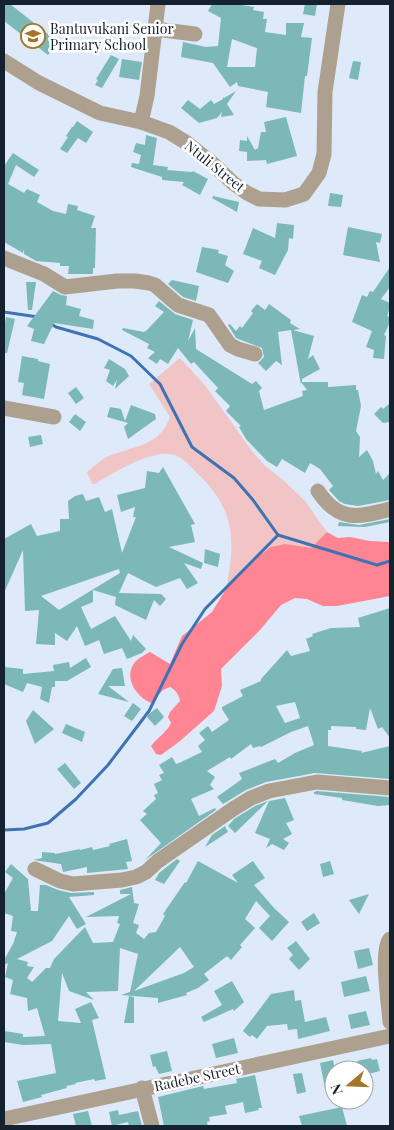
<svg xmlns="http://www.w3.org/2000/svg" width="394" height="1130" viewBox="0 0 394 1130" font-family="'Playfair Display',serif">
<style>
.green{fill:#f1c4c6}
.forest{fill:#fe8591}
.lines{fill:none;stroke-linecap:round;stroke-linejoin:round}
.stream{stroke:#3e73b3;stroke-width:3}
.building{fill:#7bb8b7;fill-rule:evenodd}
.minor{stroke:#ada08f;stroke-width:15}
.labels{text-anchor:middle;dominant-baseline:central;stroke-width:5;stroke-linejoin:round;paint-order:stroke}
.poi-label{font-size:14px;fill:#15212f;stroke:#fff;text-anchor:start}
.street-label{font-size:14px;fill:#15212f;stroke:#fff}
</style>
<rect width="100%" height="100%" fill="#deeafa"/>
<!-- green -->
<path class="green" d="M 180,358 L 204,384 L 252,451 L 265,466 L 282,479 L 305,501 L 327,532 L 311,549 L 296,546 L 260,555 L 226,589 C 236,540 235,509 197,473 C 189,465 181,455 169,454 C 148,452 113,473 95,484 L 92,484 L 87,472 C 94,467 101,459 109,456 C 134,446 160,446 170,417 L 149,384 Z"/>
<!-- forest -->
<path class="forest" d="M 327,532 L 338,538 L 350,537 L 370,541 L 390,542 L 390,596 L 337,606 L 323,606 L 307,599 L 295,598 L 281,605 L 260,630 L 221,669 L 222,686 L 214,711 L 180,741 L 161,755 L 156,754 L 151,746 C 157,738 167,732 171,723 L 168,717 L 170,712 L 180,701 C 179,695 176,690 170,687 L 163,690 L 151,703 C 136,697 122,676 136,661 C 140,657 145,655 150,652 L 170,664 L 182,636 L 212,612 L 226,589 L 260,555 L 271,547 L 285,544 L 311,548 Z"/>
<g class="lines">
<!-- stream -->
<g class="stream">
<polyline points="4,312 38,317"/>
<polyline points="50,323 56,327 98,339 131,356 160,384 192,447 234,478 253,500 278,535"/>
<polyline points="4,830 24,829 48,823 76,799 108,765 149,711 182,644 205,609 278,535 377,565 390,561"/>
</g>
</g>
<!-- building -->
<g class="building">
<polygon points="4,4 10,4 58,42 48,55 4,21"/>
<path d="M 212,4 L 235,4 L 254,7 L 253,10 L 264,12 L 263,19 L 267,19 L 265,32 L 286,35 L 286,23 L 304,23 L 301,37 L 312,38 L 307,76 L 305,76 L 301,113 L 266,107 L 268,92 L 238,86 L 237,82 L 230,87 L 213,63 L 181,57 L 183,42 L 206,47 L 218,46 L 221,18 L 208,11 ZM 232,39 L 257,48 L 255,67 L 227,67 Z"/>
<polygon points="305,4 317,4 315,16 303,14"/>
<polygon points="111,55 119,59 102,88 95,85 98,80 96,79"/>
<polygon points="122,59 142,62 139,80 119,77"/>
<polygon points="353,61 361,62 358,80 349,78"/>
<polygon points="236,91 227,104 234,115 221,117 222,112 217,118 199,123 181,108 188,100 200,109 211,100 214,104 223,99 223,97 224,98"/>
<polygon points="286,117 297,156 267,164 266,160 247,161 247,152 239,151 240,140 247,141 247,136 255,150 258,148 261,132 266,132 264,122"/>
<polygon points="77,121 93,132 86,143 78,138 67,153 60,149 68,137 66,136 72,127 73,127"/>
<polygon points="146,135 157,138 153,165 168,167 167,170 192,172 193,171 208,179 200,195 182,185 184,182 162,180 162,177 131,167 132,163 139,164 141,155 133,152 136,143 145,145"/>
<polygon points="13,153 39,170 34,177 16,165 8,184 24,193 27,189 40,195 37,202 53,211 66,214 68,204 78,206 77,210 95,216 91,228 96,228 95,268 93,268 93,274 68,274 69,266 60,266 60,263 36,261 24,254 24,249 23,253 4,242 4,166"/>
<polygon points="330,193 343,195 341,207 328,206"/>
<polygon points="213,196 239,202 237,212 212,198"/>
<polygon points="277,223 294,225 293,239 289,238 288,250 275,275 259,268 262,261 243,254 253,228 275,238"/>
<polygon points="348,227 382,234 380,243 376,242 380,262 343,255"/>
<polygon points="202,247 219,250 218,253 228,256 225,265 234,271 228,283 196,272"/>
<polygon points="390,267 390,287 381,299 390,303 390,308 387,316 390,317 390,322 384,335 386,336 384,359 373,358 374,350 366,347 372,331 352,322 362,295 367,297 370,291 373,292"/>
<polygon points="172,280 199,286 196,301 183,297 168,284"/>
<polygon points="26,282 36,282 32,310 28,310"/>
<polygon points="53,291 61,295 67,296 66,305 81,309 79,316 94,320 93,329 54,323 44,344 31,341 34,329 27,326"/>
<polygon points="159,301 175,314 193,320 188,341 195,328 196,349 252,384 256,381 262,388 259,391 264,410 303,396 302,391 307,390 301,382 301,385 291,330 278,332 282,365 276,361 266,371 258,363 264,357 262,348 236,338 228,325 230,324 236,331 240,326 242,328 253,313 251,311 257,304 265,310 269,304 291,320 290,323 300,329 293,330 314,336 308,359 313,355 320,369 302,379 302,382 328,382 328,387 356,385 356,390 358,390 361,406 356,431 360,437 359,457 367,450 373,461 376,474 378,471 383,480 390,473 390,500 358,506 345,504 339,501 329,490 333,486 320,469 310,463 305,473 282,459 277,467 267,461 246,439 239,427 241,426 226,411 230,406 215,391 218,388 194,362 191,364 178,348 168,364 160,359 157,364 148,358 155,352 147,348 149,344 122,330 123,328 144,332 147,330 164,312 155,306"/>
<polygon points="6,317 15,319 7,353 4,353 4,328"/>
<polygon points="22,356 38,359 38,361 50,364 44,399 22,395 24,383 18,382"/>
<polygon points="109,359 125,369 129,376 115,389 117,380 113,386 106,381 110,370 104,368"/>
<polygon points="76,387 84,398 76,404 68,393"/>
<polygon points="390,403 390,422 383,423 374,414 381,407 383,409"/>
<polygon points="131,405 155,414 156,419 128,439 124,427 128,423 107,417 110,407 121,409 125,421"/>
<polygon points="75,414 86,422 80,431 69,422"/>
<polygon points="41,435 43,444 30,447 28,437"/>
<path d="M 163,467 L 195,524 L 191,525 L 195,542 L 169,547 L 203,563 L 201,569 L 184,563 L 198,583 L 187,589 L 180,578 L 156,587 L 128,573 L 119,593 L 161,594 L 166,599 L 160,606 L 154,600 L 146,620 L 115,605 L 116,597 L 93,590 L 93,602 L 81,607 L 91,629 L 115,616 L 131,641 L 133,635 L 146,649 L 142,653 L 127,659 L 122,648 L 104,654 L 99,640 L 85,646 L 77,626 L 67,641 L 55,633 L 55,645 L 36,644 L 39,610 L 25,611 L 23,550 L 4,593 L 4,539 L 31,524 L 37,536 L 60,531 L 60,519 L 69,519 L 68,501 L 75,496 L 83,494 L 86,501 L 99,497 L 105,512 L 112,509 L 122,553 L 136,517 L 133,517 L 135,507 L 121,512 L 117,495 L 145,488 L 147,471 L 159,473 ZM 119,569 L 120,573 L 59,610 L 41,596 Z"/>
<polygon points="390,519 390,522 365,527 338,526 339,522 359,525"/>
<polygon points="205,549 220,554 218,567 204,563"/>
<path d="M 390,608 L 390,738 L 382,727 L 378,729 L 370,708 L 366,730 L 356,729 L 356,727 L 331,726 L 331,730 L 328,730 L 328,746 L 362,751 L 361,753 L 390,746 L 390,779 L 315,773 L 266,782 L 246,790 L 223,804 L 217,797 L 242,779 L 239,773 L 275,759 L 278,763 L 295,753 L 314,745 L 308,726 L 291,732 L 261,747 L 260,746 L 253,748 L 251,744 L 231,759 L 230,757 L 207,771 L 215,777 L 210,785 L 214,789 L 191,799 L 199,816 L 215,808 L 216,810 L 145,860 L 161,843 L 140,820 L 147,814 L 143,811 L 156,799 L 154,795 L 158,793 L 154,784 L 162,780 L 159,775 L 164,773 L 159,765 L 172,757 L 176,764 L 179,763 L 202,752 L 198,746 L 205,740 L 199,733 L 208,726 L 212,732 L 229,720 L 222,709 L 222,707 L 243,696 L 240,690 L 261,681 L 261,679 L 287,650 L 291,656 L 310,651 L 306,639 L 313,636 L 312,634 L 331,628 L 360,627 L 358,618 ZM 295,702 L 300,718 L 285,723 L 276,706 Z"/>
<polygon points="86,658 91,667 67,681 55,681 55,687 52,687 49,703 40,699 42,687 27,683 23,692 4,684 4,667 23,669 23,674 54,671 53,665 69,662 70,668"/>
<polygon points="122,668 125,686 108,686 129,702 98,694 113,669"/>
<polygon points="133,703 141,709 132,721 124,716"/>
<polygon points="157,708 164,717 155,726 146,716"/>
<polygon points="33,710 54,729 35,744 26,721"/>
<polygon points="66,724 85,732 82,742 62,733"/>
<polygon points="65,763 81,783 74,789 57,769"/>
<polygon points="317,791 390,797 390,805 378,806 342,800 342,798 314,794 314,792"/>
<polygon points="285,798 294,820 286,823 292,834 283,839 289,843 284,850 272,844 266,848 270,839 255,833 269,801"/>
<polygon points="268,801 235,833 228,826 234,819 255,806"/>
<polygon points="225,826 228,832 205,847 212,835"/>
<polygon points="127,839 132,861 126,862 128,869 87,873 87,867 63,872 61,864 33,860 42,858 42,852 55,853 55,854 80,849 80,850 92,847 93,850 110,846 109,844"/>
<polygon points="177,859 180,861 164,884 155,880 159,873"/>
<path d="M 198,861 L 238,883 L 232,875 L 253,861 L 265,878 L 254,885 L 274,908 L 289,922 L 272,941 L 259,928 L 270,916 L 256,901 L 245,919 L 255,928 L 240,945 L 242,947 L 231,960 L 227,956 L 204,974 L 209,980 L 198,988 L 186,993 L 187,995 L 158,1003 L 158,998 L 121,995 L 130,992 L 138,954 L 120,948 L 118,991 L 86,992 L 94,1000 L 69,991 L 62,973 L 58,1021 L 81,1023 L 75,1009 L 91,1002 L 99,1018 L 92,1020 L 106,1079 L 95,1081 L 94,1079 L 75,1083 L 76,1084 L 66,1086 L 67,1088 L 41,1095 L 42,1097 L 23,1102 L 17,1081 L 56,1073 L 51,1044 L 23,1045 L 4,1042 L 4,1031 L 23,1034 L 23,1037 L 45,1036 L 37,1008 L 28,1011 L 27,998 L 10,994 L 13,980 L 5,977 L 8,963 L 4,965 L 4,960 L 13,944 L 17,932 L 11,931 L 13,916 L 4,913 L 4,894 L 13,878 L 5,872 L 11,864 L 28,879 L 31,911 L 38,911 L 40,885 L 46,885 L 58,890 L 71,893 L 94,892 L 94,895 L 69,897 L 86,924 L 77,929 L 69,916 L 52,941 L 17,959 L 28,962 L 27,966 L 34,967 L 27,978 L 32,982 L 46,968 L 50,968 L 54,959 L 85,927 L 93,943 L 113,942 L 120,924 L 117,923 L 119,916 L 86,917 L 131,894 L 120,894 L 120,890 L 132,887 L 134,903 L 139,904 L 133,923 L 139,925 L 136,933 L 144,939 L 149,933 L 156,932 L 165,916 L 163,914 L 185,882 L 186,883 ZM 180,947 L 194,967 L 184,973 L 134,991 Z"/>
<polygon points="330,861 334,874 323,877 320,864"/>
<polygon points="369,894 359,914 349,900"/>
<polygon points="314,913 320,923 307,931 301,922"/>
<polygon points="296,941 310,959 299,970 289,959 293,955 287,948"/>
<polygon points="369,948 373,965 358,969 354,951"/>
<polygon points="366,976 370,991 344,997 341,982"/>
<polygon points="232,981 244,1002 234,1011 233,1009 204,1022 201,1017 222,1005 214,991"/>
<polygon points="294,990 295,1001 301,1000 305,1022 326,1017 330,1031 298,1039 297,1029 288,1030 287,1024 267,1026 257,1039 252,1035 250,1037 243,1031 271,994"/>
<polygon points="129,996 134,997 134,1023 124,1023"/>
<polygon points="366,1011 370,1025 351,1029 348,1015"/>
<polygon points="234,1038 238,1053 216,1058 212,1044"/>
<polygon points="167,1051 172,1071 159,1074 155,1066 153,1067 150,1055"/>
<polygon points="371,1058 372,1060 377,1059 380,1071 364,1075 364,1070 359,1070 357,1061"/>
<polygon points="333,1060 335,1070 334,1070 334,1087 325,1088 320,1063"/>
<polygon points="302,1073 306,1092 297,1094 293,1074"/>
<polygon points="255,1075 262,1108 258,1108 259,1110 245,1113 243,1102 225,1106 227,1114 209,1117 210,1121 207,1122 208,1126 164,1126 158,1097 203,1086 204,1089 237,1083 236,1079"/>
<polygon points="342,1107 347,1126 302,1126 299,1116"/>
<polygon points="118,1110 119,1115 138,1111 142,1126 129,1126 128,1122 112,1126 109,1112"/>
<polygon points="88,1111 92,1126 76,1126 73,1114"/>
</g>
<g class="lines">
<!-- minor -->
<g class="minor">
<polyline points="155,29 195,34"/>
<polyline points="4,61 39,83 100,113 141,122 169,132 187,143 212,163 233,183 247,193 259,199 285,200 304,194 319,173 324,154 325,92 338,4"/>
<polyline points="141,122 147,96 158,4"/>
<polyline points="4,258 44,274 65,287 117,281 135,281 149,283 155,285 178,305 209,315 230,345 238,349 255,354"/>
<polyline points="4,408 54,417"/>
<path d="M 318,491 C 338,522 358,518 390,509"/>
<polyline points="35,869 60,881 73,884 122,880 136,877 146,872 158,861 233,809 251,798 269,791 317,782 390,788"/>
<path d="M 390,939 C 380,949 389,1006 390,1022"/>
<polyline points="142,1088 152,1126"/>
<polyline points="4,1119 390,1036"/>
</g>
</g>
<!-- icons -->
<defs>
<symbol id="school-ring" viewBox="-11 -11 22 22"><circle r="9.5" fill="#fff" stroke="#a57529" stroke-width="1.5"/><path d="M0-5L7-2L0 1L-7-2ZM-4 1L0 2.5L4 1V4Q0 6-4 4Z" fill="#a57529"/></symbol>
</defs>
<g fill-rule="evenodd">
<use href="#school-ring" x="19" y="22" width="28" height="28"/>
</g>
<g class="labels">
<!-- poi labels -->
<g class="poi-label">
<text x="50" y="28">Bantuvukani Senior<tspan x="50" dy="16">Primary School</tspan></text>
</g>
<!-- street labels -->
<g class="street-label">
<text transform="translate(215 166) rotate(39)">Ntuli Street</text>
<text transform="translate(197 1077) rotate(-12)">Radebe Street</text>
</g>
</g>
<!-- border -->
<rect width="394" height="1130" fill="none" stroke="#15212f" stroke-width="10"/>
<!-- north arrow -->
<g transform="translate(349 1085) rotate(251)"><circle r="24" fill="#ffffff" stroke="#a1a6ac"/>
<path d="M0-4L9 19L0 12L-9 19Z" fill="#a57529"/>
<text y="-8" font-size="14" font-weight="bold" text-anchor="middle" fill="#15212f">N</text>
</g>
</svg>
